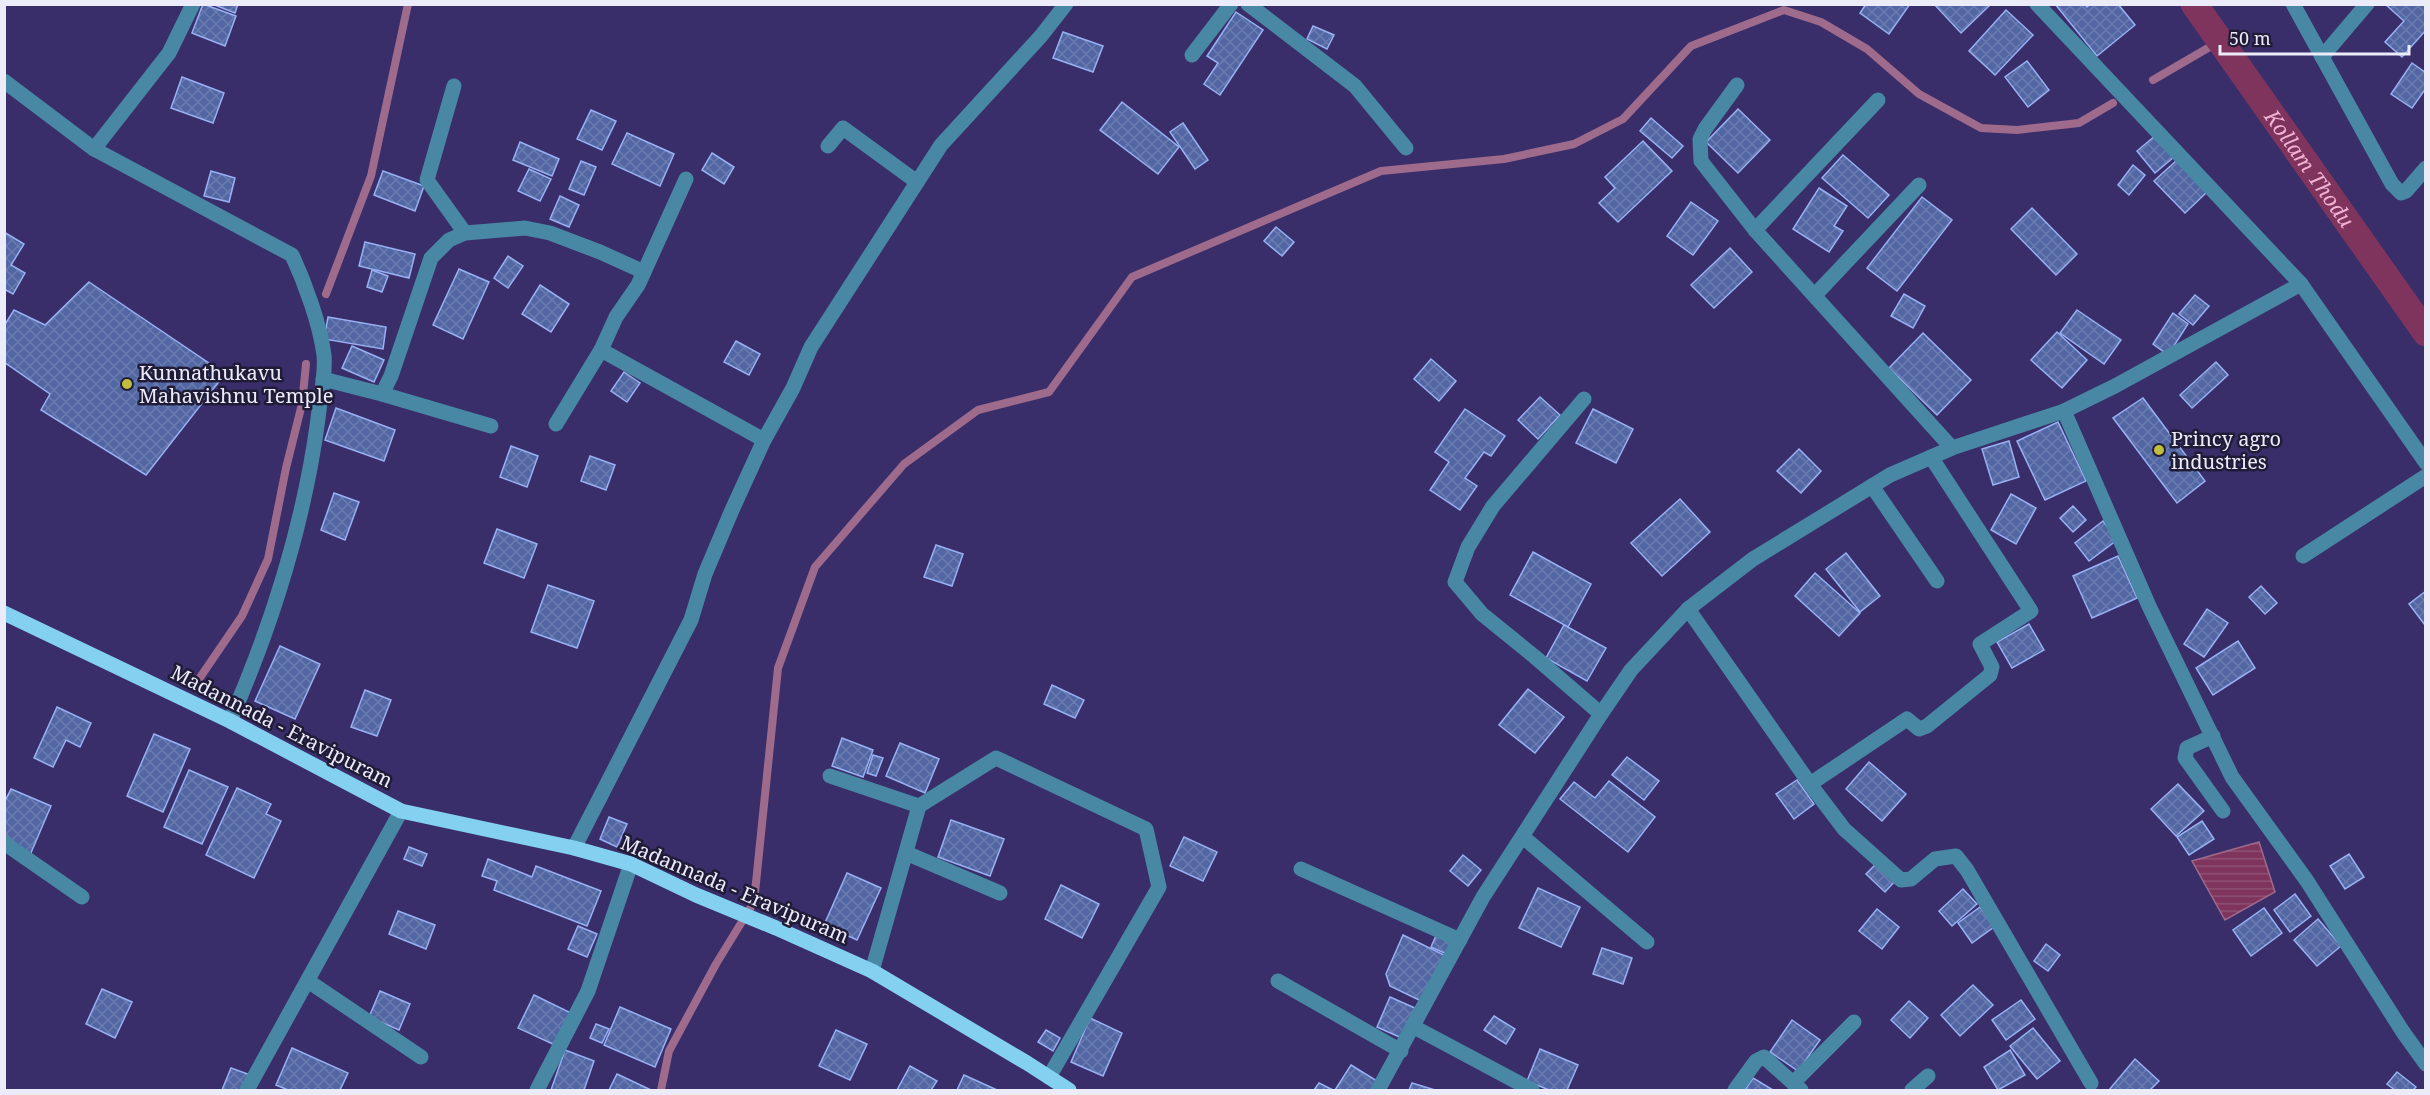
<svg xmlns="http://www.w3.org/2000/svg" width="2430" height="1095" viewBox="0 0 2430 1095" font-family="'Noto Serif',serif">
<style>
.water{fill:url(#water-rules);stroke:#9f6b8c;stroke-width:1.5}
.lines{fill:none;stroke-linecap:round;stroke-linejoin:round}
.stream{stroke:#9f6b8c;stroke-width:8}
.canal{stroke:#7e345d;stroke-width:27}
.building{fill:url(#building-cross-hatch);stroke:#98b1f4;stroke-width:1.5}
.minor{stroke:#4888a4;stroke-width:15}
.major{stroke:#84d0f1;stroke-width:15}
.poi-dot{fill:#c0be40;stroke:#201c37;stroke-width:2}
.labels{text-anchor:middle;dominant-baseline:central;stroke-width:5;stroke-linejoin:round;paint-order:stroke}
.poi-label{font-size:20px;fill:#ecebfa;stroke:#201c37;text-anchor:start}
.street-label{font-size:20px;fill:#ecebfa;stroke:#201c37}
.water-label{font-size:21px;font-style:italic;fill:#f4b2d3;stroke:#201c37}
</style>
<defs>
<pattern id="water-rules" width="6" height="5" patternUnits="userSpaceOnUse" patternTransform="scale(1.5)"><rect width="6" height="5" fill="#7e345d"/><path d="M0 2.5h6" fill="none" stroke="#905275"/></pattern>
<pattern id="building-cross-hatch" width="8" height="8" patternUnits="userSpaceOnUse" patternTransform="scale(1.5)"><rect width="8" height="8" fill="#5166a2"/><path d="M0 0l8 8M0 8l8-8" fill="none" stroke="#6a7cb0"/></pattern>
</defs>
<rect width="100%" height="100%" fill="#392e69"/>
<!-- water -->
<polygon class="water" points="2259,842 2275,892 2225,920 2192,861"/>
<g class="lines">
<!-- stream -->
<g class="stream">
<polyline points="2153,80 2220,41"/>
<polyline points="326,294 371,176 408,4"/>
<polyline points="197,682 242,616 268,559 286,468 302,404 306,364"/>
<polyline points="661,1090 669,1051 716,964 754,902 778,668 815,567 904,464 978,410 1049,392 1132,277 1381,171 1504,159 1574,144 1623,119 1691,46 1784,10 1821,22 1867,49 1919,94 1981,128 2017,130 2079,123 2113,103"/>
</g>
<!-- canal -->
<path class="canal" id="s1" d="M 2194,4 L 2426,333"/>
</g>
<!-- building -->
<g class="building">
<polygon points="203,4 236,16 225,46 192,33"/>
<polygon points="212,4 238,4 235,13"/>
<polygon points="1866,4 1910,4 1889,34 1860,13"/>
<polygon points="1934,4 1991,4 1961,33"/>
<polygon points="2055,4 2084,4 2087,7 2090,4 2118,4 2135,25 2097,56"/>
<polygon points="2385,4 2426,4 2426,30 2402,57 2385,42 2404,21"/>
<polygon points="2006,10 2033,35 1995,75 1969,51"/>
<polygon points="1236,12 1263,30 1220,95 1204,84 1218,63 1207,56"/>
<polygon points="1313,26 1334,35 1327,49 1307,39"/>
<polygon points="1063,32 1103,46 1093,72 1053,58"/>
<polygon points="2027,61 2049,90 2028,107 2005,77"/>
<polygon points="2412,63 2426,73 2426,88 2412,108 2391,94"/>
<polygon points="182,77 224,93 213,123 171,108"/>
<polygon points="1122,102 1179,147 1158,174 1100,130"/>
<polygon points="1738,109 1770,140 1738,173 1706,142"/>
<polygon points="591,110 616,121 602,150 577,139"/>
<polygon points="1651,118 1683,146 1672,158 1640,131"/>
<polygon points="1183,123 1208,160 1195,169 1170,132"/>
<polygon points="627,133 674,154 660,186 612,164"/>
<polygon points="2156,135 2174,157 2155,173 2137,151"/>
<polygon points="1643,141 1672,171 1618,222 1599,203 1615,188 1605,177"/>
<polygon points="520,142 559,159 552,176 513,160"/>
<polygon points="712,153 734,167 724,184 702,170"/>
<polygon points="1843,155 1889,195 1868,218 1822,178"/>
<polygon points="2177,160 2207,192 2185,213 2154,181"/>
<polygon points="581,161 596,167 584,195 569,189"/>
<polygon points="2133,165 2145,175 2129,195 2118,185"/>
<polygon points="529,169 551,179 540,201 518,191"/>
<polygon points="211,171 235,178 229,202 204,196"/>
<polygon points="383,171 424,186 415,211 374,195"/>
<polygon points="1819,188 1847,206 1834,226 1843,231 1829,252 1793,229"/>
<polygon points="560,196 579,205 569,227 550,219"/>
<polygon points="1922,197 1952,220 1897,291 1867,268"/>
<polygon points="1691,202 1718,221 1693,255 1667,236"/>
<polygon points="2032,208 2077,254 2056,275 2011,229"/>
<polygon points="1276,227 1294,242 1282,256 1264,241"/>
<polygon points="4,232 24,244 11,265 25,273 13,294 4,289"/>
<polygon points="365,242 415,254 409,278 359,266"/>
<polygon points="1730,248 1752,272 1714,308 1691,285"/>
<polygon points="508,256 523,266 508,288 494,278"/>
<polygon points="459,269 489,282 463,339 433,325"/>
<polygon points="372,270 388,276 382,292 367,287"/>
<polygon points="89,282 225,374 146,475 41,410 50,394 4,362 4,326 14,310 45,325"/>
<polygon points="540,285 569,304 551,332 522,314"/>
<polygon points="1904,294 1925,306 1913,328 1891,316"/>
<polygon points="2195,295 2209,306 2193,325 2179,314"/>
<polygon points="2077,310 2121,340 2104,364 2060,333"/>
<polygon points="2173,313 2188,324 2168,355 2153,344"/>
<polygon points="328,317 386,327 383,349 324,339"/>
<polygon points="2057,332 2087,360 2062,388 2031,360"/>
<polygon points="1923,333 1971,380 1937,415 1889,368"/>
<polygon points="736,341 760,354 749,375 724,362"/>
<polygon points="352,346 384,360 374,382 342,368"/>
<polygon points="1431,359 1456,381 1439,401 1414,379"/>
<polygon points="2216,362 2228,375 2192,408 2180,395"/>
<polygon points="624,372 640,383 627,402 611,391"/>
<polygon points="1540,397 1560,415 1538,439 1518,420"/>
<polygon points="2143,398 2205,481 2177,503 2113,418"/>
<polygon points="336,408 395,430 384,461 325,440"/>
<polygon points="1465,409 1505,436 1491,456 1484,452 1465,478 1477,486 1460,510 1430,490 1449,462 1435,452"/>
<polygon points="1593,409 1633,429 1616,463 1576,443"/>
<polygon points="2058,422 2086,481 2045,500 2017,441"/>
<polygon points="2009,441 2019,477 1993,485 1982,449"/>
<polygon points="511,446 538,456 527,487 500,477"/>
<polygon points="1799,449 1821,471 1801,493 1777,471"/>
<polygon points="590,456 615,465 606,490 581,481"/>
<polygon points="334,493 359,502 345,540 321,530"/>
<polygon points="2011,494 2036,508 2016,544 1991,530"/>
<polygon points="1680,499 1710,532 1662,576 1631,543"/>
<polygon points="2073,506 2086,520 2073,532 2060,518"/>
<polygon points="2103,521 2117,540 2089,561 2075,543"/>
<polygon points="497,529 537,544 524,578 484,563"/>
<polygon points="936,545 963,554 952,586 924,577"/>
<polygon points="1533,552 1591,584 1568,627 1510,595"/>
<polygon points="1846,553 1880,596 1860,612 1826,569"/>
<polygon points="2118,556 2137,598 2092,618 2073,576"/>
<polygon points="1815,573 1860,613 1839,636 1795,596"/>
<polygon points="548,585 594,601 577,648 531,632"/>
<polygon points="2261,586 2277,603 2265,614 2249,597"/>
<polygon points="2426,591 2426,624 2425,625 2409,604"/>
<polygon points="2207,609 2228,623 2204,657 2184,644"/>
<polygon points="2029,624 2044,650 2012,668 1997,642"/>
<polygon points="1564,625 1606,648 1587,681 1546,658"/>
<polygon points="2238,641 2255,668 2213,695 2196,668"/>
<polygon points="280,646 320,664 295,719 255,701"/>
<polygon points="1052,685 1084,700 1075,718 1044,704"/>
<polygon points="1528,689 1564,717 1535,753 1499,725"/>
<polygon points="365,690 391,700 377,736 351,727"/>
<polygon points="57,707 91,723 80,747 66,740 53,767 34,758"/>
<polygon points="154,734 190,749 163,812 127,796"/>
<polygon points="842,738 873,750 863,777 832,766"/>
<polygon points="900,743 939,759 925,793 886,776"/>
<polygon points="873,755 883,758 876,776 867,773"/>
<polygon points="1627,757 1659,781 1644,800 1612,775"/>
<polygon points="1869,762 1906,794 1882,821 1846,789"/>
<polygon points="189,770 228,787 202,844 164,827"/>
<polygon points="1797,780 1814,804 1794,819 1776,794"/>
<polygon points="1609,781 1655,817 1628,852 1560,799 1574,782 1595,798"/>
<polygon points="2178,784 2204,811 2176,836 2151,809"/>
<polygon points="237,788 271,804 266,814 281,821 254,878 206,855"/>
<polygon points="11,789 51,806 30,855 4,844 4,803"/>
<polygon points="609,817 627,824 617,847 600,839"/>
<polygon points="951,820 1004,839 990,876 938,857"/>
<polygon points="2202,821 2214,839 2189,855 2177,837"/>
<polygon points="1184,837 1217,852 1203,881 1170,866"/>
<polygon points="409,847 427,854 422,866 404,859"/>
<polygon points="2349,854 2364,877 2345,889 2330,866"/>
<polygon points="1463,855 1481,870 1468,886 1450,871"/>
<polygon points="488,859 532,877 536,866 601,891 587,926 494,890 497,881 482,876"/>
<polygon points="1876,864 1895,881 1885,892 1866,874"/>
<polygon points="847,873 881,888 857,940 824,925"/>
<polygon points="1061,885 1099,904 1082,938 1045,919"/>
<polygon points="1538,888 1580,907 1561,947 1519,928"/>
<polygon points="1963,889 1977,904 1952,926 1939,911"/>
<polygon points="2295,894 2311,916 2290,932 2274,910"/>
<polygon points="1980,907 1994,927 1972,943 1958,923"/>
<polygon points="2264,908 2282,933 2251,956 2233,930"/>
<polygon points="1877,909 1899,927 1882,949 1859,931"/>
<polygon points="398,911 435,925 426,949 389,934"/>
<polygon points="2318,919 2341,946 2317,966 2294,940"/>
<polygon points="578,926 597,934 587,957 568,949"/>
<polygon points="1438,931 1456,940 1449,955 1431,947"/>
<polygon points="1403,935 1444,955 1421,1001 1390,986 1386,974"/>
<polygon points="2046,944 2060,955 2048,971 2034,961"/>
<polygon points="1602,948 1632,958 1623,984 1593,974"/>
<polygon points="1973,985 1993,1005 1960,1036 1941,1015"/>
<polygon points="102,989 132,1002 115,1038 86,1024"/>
<polygon points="380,991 410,1004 399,1030 369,1017"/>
<polygon points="534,995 573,1014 557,1046 518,1028"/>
<polygon points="1390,997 1417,1009 1404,1039 1377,1027"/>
<polygon points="2021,1000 2035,1019 2006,1040 1992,1020"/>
<polygon points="1909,1001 1928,1018 1910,1038 1891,1020"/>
<polygon points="620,1007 671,1029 655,1067 604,1045"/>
<polygon points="1494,1016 1515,1029 1506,1044 1484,1030"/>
<polygon points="1090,1018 1122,1033 1103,1076 1071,1062"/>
<polygon points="1792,1020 1820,1040 1798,1071 1770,1052"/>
<polygon points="596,1024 609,1029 602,1043 590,1038"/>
<polygon points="2033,1028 2060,1061 2037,1079 2010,1046"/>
<polygon points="836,1030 867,1044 850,1080 819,1066"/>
<polygon points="1046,1030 1060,1038 1053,1051 1038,1042"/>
<polygon points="292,1048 348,1073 340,1090 288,1090 276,1085"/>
<polygon points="1540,1049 1578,1065 1567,1090 1549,1090 1527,1081"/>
<polygon points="565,1050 594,1061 584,1090 551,1090"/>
<polygon points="2010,1050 2025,1075 1998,1090 1984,1067"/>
<polygon points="2135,1059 2159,1081 2150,1090 2109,1090"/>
<polygon points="1351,1065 1377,1081 1371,1090 1335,1090"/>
<polygon points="910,1066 937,1081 931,1090 897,1090"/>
<polygon points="231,1068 256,1077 251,1090 222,1090"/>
<polygon points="2397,1072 2416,1087 2413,1090 2395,1090 2387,1084"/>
<polygon points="617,1074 651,1090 609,1090"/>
<polygon points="964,1075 997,1090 957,1090"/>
<polygon points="1753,1078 1773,1090 1745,1090"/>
<polygon points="1319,1083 1333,1090 1314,1090"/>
<polygon points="1412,1083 1435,1090 1409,1090"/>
</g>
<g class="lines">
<!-- minor -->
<g class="minor">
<polyline points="1248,4 1355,86 1406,148"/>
<polyline points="2293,4 2392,184 2401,193 2406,191 2426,168"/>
<polyline points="1192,55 1231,4"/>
<polyline points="2322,57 2367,4"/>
<path d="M 4,81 L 94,149 L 292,255 C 305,283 320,324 324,355 C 326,375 320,398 318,419 C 304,523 272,625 230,721"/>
<polyline points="1737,85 1705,129 1700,139 1701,161 1755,230 1952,448"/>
<polyline points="454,86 427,180 465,233"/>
<polyline points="828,146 843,128 917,182"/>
<polyline points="94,149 169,53 193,4"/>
<polyline points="1755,230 1878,100"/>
<polyline points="644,272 686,179"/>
<polyline points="2301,284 2426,463"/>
<polyline points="1816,294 1919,185"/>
<polyline points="323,379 382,394 391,376 431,258 449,240 465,233 525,228 550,233 600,252 644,272 638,285 616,317 601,350 764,440"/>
<polyline points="382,394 491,426"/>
<polyline points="1584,399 1493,506 1468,547 1455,582 1482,614 1535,657 1601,714"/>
<polyline points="2064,411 2149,606 2232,777 2307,881 2403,1032 2426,1064"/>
<polyline points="556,424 601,350"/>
<polyline points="1872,486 1937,581"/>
<polyline points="2303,556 2426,476"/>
<polyline points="1688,609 1810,784 1844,829 1901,880 1911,879 1935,859 1956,856 1967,870 2091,1083"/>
<polyline points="2213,736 2187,748 2185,758 2223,811"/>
<polyline points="830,776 919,806"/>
<polyline points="1810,784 1907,719 1919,729 1927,726 1990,675 1992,667 1980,644 2031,611 1931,457"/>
<polyline points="1523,837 1647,942"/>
<polyline points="4,843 82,897"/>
<polyline points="574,848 691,620 705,574 732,510 764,440 793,388 811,347 941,145 1041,36 1066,4"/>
<polyline points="906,853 1000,893"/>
<polyline points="1301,869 1460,940"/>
<polyline points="872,971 919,806 996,758 1146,829 1159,887 1049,1077"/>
<polyline points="308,981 421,1057"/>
<polyline points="1278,981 1401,1051"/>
<polyline points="1414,1027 1532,1090"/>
<polyline points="1793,1083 1854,1022"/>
<polyline points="247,1090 401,811"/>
<polyline points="537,1090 588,991 631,864"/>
<polyline points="1378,1090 1483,897 1601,714 1631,670 1688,609 1753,559 1890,475 1952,448 2064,411 2115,386 2301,284 2037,4"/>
<polyline points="1735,1090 1756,1061 1764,1057 1801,1090"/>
<polyline points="1912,1090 1928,1076"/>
</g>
<!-- major -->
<polyline class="major" points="4,613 230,721 401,811 574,848 631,864 696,895 776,928 872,971 1027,1063 1069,1090"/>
</g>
<!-- markers -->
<g class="poi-dot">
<circle cx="127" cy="384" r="6"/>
<circle cx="2159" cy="450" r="6"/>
</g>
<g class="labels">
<!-- poi labels -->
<g class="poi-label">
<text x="139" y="372">Kunnathukavu<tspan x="139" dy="23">Mahavishnu Temple</tspan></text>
<text x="2171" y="438">Princy agro<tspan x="2171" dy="23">industries</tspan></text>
</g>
<!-- street labels -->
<g class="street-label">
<text transform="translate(282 726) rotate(27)">Madannada - Eravipuram</text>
<text transform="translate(735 889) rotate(23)">Madannada - Eravipuram</text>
</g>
<!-- water labels -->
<g class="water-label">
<text stroke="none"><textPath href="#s1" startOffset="201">Kollam Thodu</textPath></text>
</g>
</g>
<!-- border -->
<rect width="2430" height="1095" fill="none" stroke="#ecebfa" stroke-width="12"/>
<!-- scale -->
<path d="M2220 45v9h189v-9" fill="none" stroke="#ecebfa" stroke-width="3"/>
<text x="2229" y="45" font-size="18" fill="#ecebfa" stroke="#201c37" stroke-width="4.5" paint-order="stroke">50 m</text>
</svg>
